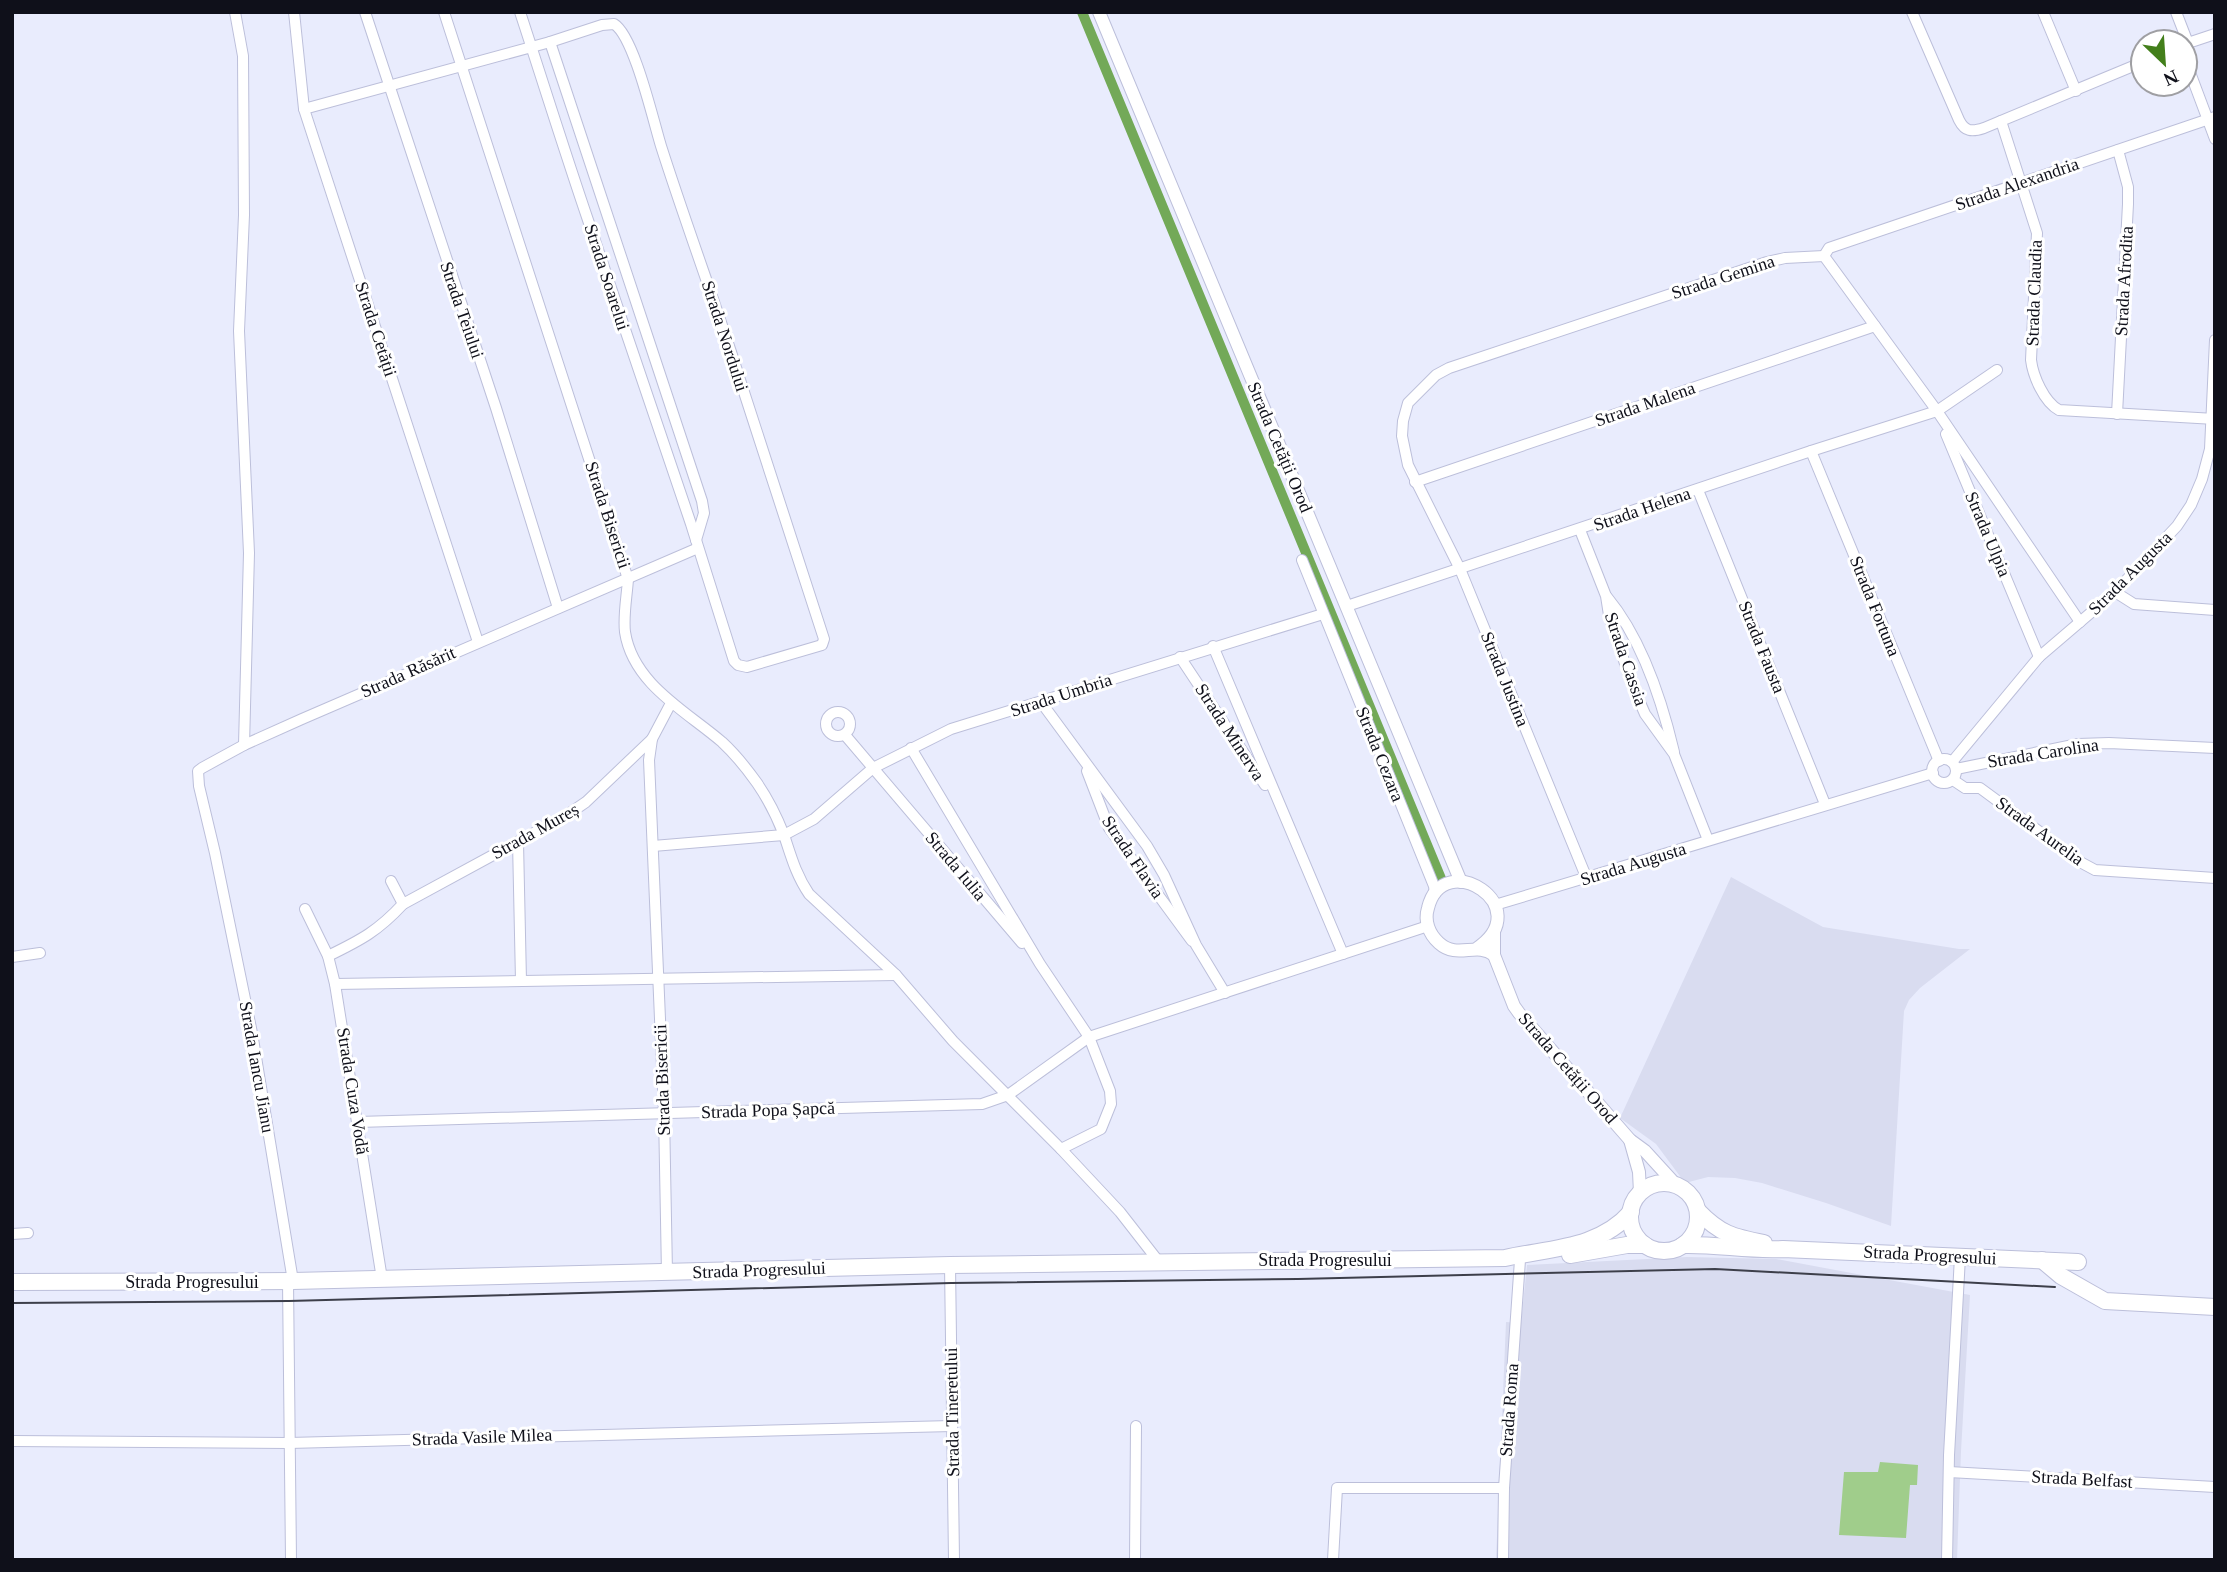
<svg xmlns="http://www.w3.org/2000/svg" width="2227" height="1572" viewBox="0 0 2227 1572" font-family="Georgia,serif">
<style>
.built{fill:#d9dcf0}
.green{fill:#a0cd8b}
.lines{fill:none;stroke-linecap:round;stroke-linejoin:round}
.canal{stroke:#73a958;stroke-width:10}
.minor-casing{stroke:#bcbfda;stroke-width:12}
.tertiary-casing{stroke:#bcbfda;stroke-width:14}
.primary-casing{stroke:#bcbfda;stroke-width:18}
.minor{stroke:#fff;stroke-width:10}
.tertiary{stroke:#fff;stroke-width:12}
.primary{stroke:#fff;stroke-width:16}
.tram{stroke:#3d3f4a;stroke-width:2}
.labels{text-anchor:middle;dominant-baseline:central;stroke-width:6;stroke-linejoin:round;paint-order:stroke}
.street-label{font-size:18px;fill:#0f101a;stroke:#fff}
</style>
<rect width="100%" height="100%" fill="#e9ecfd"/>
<!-- built -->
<g class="built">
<polygon points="1731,877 1823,927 1959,949 1970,949 1920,988 1909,1000 1904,1011 1891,1226 1826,1203 1762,1183 1735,1178 1708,1177 1685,1183 1656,1144 1620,1118"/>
<polygon points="1687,1257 1776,1259 1970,1295 1961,1451 1957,1560 1496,1560 1506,1322 1521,1323 1527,1265"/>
</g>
<!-- green -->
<polygon class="green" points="1880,1462 1918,1465 1917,1485 1910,1485 1906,1538 1839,1535 1844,1472 1878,1472"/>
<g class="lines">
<!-- canal -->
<polyline class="canal" points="1082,12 1442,881"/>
<defs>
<g id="minor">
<polyline points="235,12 243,56 244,215 239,331 249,553 244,745"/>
<polyline points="294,12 304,109 478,642"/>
<polyline points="365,12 496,408 558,608"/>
<path d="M 444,12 L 628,579 C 627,596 623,615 625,632 C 633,684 686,711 722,742 C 735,754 747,769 757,783 C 768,799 777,817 784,835 C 791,856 796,875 809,894 L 896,975 L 953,1041 L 1061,1149 L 1120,1212 L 1159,1262"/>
<path d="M 1912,12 L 1959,120 C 1965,132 1972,132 1984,128 L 2143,62"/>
<polyline points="2043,12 2076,91"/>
<polyline points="2176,12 2188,43"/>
<polyline points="550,42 702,501 704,513 696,540"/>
<polyline points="2185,44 2215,34"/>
<polyline points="2185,59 2215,139"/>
<path d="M 304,109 L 550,42 L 602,25 L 614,24 C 634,36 653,120 661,146 C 683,215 708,283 731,352 C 763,448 793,544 824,639 L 822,645 L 747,667 L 738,665 L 734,661 L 691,524 L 589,223 C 565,153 543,82 520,12"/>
<path d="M 2001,121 L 2037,233 L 2031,360 C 2033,376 2044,402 2059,410 L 2215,419"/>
<polyline points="1824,256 1937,411 2080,622"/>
<polyline points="1824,256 1829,248 2215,117"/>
<polyline points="2117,414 2128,204 2128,187 2118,150"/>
<polyline points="1946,434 2039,657"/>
<polyline points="1811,451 1939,761"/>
<polyline points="1415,482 1875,326"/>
<polyline points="1698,490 1825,804"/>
<polyline points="1580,530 1606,596 1609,615 1631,682 1645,714 1674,754 1708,840"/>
<polyline points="1302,560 1434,886 1435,894"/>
<polyline points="2115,592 2134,604 2215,610"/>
<path d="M 1607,597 C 1641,638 1662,701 1674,752"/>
<polyline points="1347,606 1811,451 1937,411 1997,370"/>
<polyline points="1213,646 1343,954"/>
<polyline points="1180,657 1265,785"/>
<polyline points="1041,702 1147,846 1164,875 1196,945 1225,993"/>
<circle cx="838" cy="724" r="12"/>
<polyline points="845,735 1022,943"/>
<polyline points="911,748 1040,964 1089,1037 1110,1091 1111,1104 1101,1129 1061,1149"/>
<circle cx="1944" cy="771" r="12"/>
<polyline points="1952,762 2039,657 2115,592 2177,526 2191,505 2202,479 2210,449 2215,340"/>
<polyline points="1956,769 2078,744 2109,743 2215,748"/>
<polyline points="1087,771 1109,828 1192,941"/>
<polyline points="1953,780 1965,788 1980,788 2082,863 2095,870 2215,878"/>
<polyline points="518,842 521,981"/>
<polyline points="653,846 784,835 814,819 873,768 951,729 1323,614"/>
<polyline points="1587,879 1460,569 1408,465 1402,436 1403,421 1408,403 1436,375 1449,368 1767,262 1785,258 1824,256"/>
<polyline points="391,881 403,904"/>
<polyline points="1495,905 1933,773"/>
<polyline points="305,909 328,956 335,984 382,1279"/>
<path d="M 328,956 C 361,940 378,931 403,904 L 567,815 L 586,802 L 652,739"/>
<polyline points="12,957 40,953"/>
<polyline points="335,984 896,975"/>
<polyline points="358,1122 982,1104 1008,1095 1089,1037 1428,926"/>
<polyline points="12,1234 28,1233"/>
<polyline points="950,1265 954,1560"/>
<polyline points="667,1273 664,1113 649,760 652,739 671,703"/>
<polyline points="288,1281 291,1560"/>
<polyline points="293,1281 252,1033 215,853 199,786 198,771 202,768 244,745 302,719 698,548"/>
<polyline points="12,1441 289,1443 952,1426"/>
<polyline points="1949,1472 2215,1487"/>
<polyline points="1135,1560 1136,1426"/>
<polyline points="1333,1560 1337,1488 1504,1488"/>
<polyline points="1503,1560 1504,1488 1520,1260"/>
<polyline points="1947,1560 1949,1455 1960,1257"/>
</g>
<g id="tertiary">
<polyline points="1099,12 1461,882"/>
<polyline points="1494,932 1494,955 1514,1006 1519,1013 1630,1140 1645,1151 1677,1186"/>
<path d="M 1476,949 C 1540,907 1443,846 1428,908 C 1424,921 1429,934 1439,943 C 1458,960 1476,941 1494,955"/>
<polyline points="1630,1140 1639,1172 1640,1193"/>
</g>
<g id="primary">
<circle cx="1664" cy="1217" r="34"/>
<path d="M 1698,1211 C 1720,1234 1733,1237 1764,1243"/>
<path d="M 1683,1245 C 1718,1244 1748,1251 1783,1249 L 2078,1262"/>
<polyline points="1570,1255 1627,1245 1645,1245"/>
<polyline points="2042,1260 2061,1276 2105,1301 2215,1307"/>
<path d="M 12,1282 L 293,1281 L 950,1265 L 1505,1258 C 1549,1248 1599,1249 1631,1212"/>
</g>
</defs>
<!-- minor casing -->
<use href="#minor" class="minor-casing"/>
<!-- tertiary casing -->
<use href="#tertiary" class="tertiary-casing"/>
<!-- primary casing -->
<use href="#primary" class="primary-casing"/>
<!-- minor -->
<use href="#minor" class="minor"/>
<!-- tertiary -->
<use href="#tertiary" class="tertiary"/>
<!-- primary -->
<use href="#primary" class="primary"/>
<!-- tram -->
<polyline class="tram" points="12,1303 289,1301 951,1283 1298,1279 1715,1269 2055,1287"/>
</g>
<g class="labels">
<!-- street labels -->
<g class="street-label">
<text transform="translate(2017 184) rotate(-19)">Strada Alexandria</text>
<text transform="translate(607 277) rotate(72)">Strada Soarelui</text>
<text transform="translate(1723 277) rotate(-18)">Strada Gemina</text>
<text transform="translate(2124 281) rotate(-87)">Strada Afrodita</text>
<text transform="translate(2034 293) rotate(-88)">Strada Claudia</text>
<text transform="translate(462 310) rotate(71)">Strada Teiului</text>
<text transform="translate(376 329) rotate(72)">Strada Cetății</text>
<text transform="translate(725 336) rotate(72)">Strada Nordului</text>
<text transform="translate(1645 404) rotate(-19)">Strada Malena</text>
<text transform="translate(1280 447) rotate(67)">Strada Cetății Orod</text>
<text transform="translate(1642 509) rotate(-19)">Strada Helena</text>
<text transform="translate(608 515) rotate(72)">Strada Bisericii</text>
<text transform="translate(1988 534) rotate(67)">Strada Ulpia</text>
<text transform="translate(2130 573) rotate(-45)">Strada Augusta</text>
<text transform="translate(1875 606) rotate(68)">Strada Fortuna</text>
<text transform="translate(1762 647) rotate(68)">Strada Fausta</text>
<text transform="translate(1626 659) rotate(71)">Strada Cassia</text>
<text transform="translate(408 672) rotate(-24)">Strada Răsărit</text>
<text transform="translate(1505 679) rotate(68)">Strada Justina</text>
<text transform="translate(1061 695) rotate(-18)">Strada Umbria</text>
<text transform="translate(1230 732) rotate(57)">Strada Minerva</text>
<text transform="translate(2043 753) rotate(-9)">Strada Carolina</text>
<text transform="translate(1380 754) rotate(68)">Strada Cezara</text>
<text transform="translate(535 831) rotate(-29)">Strada Mureș</text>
<text transform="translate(2040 831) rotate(36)">Strada Aurelia</text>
<text transform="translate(1133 857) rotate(56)">Strada Flavia</text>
<text transform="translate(1633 864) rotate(-17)">Strada Augusta</text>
<text transform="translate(956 866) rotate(50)">Strada Iulia</text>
<text transform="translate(257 1067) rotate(80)">Strada Iancu Jianu</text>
<text transform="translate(1568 1068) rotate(49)">Strada Cetății Orod</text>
<text transform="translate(662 1080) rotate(-92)">Strada Bisericii</text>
<text transform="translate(353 1091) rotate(81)">Strada Cuza Vodă</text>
<text transform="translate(768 1110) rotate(-2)">Strada Popa Șapcă</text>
<text transform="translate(1930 1255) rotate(3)">Strada Progresului</text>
<text x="1325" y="1260">Strada Progresului</text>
<text transform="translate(759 1270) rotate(-2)">Strada Progresului</text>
<text x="192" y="1282">Strada Progresului</text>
<text transform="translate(1509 1410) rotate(-86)">Strada Roma</text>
<text transform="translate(952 1412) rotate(-91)">Strada Tineretului</text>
<text transform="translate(482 1437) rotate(-2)">Strada Vasile Milea</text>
<text transform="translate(2082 1479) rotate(3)">Strada Belfast</text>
</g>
</g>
<!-- border -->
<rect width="2227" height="1572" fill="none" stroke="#0f101a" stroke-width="28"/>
<!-- north arrow -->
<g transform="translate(2164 63) rotate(155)"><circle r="33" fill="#ffffff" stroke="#9f9fa3" stroke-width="2"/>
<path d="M0-5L12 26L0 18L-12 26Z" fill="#437f1b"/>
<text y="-10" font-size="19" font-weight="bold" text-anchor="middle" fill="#0f101a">N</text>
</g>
</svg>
